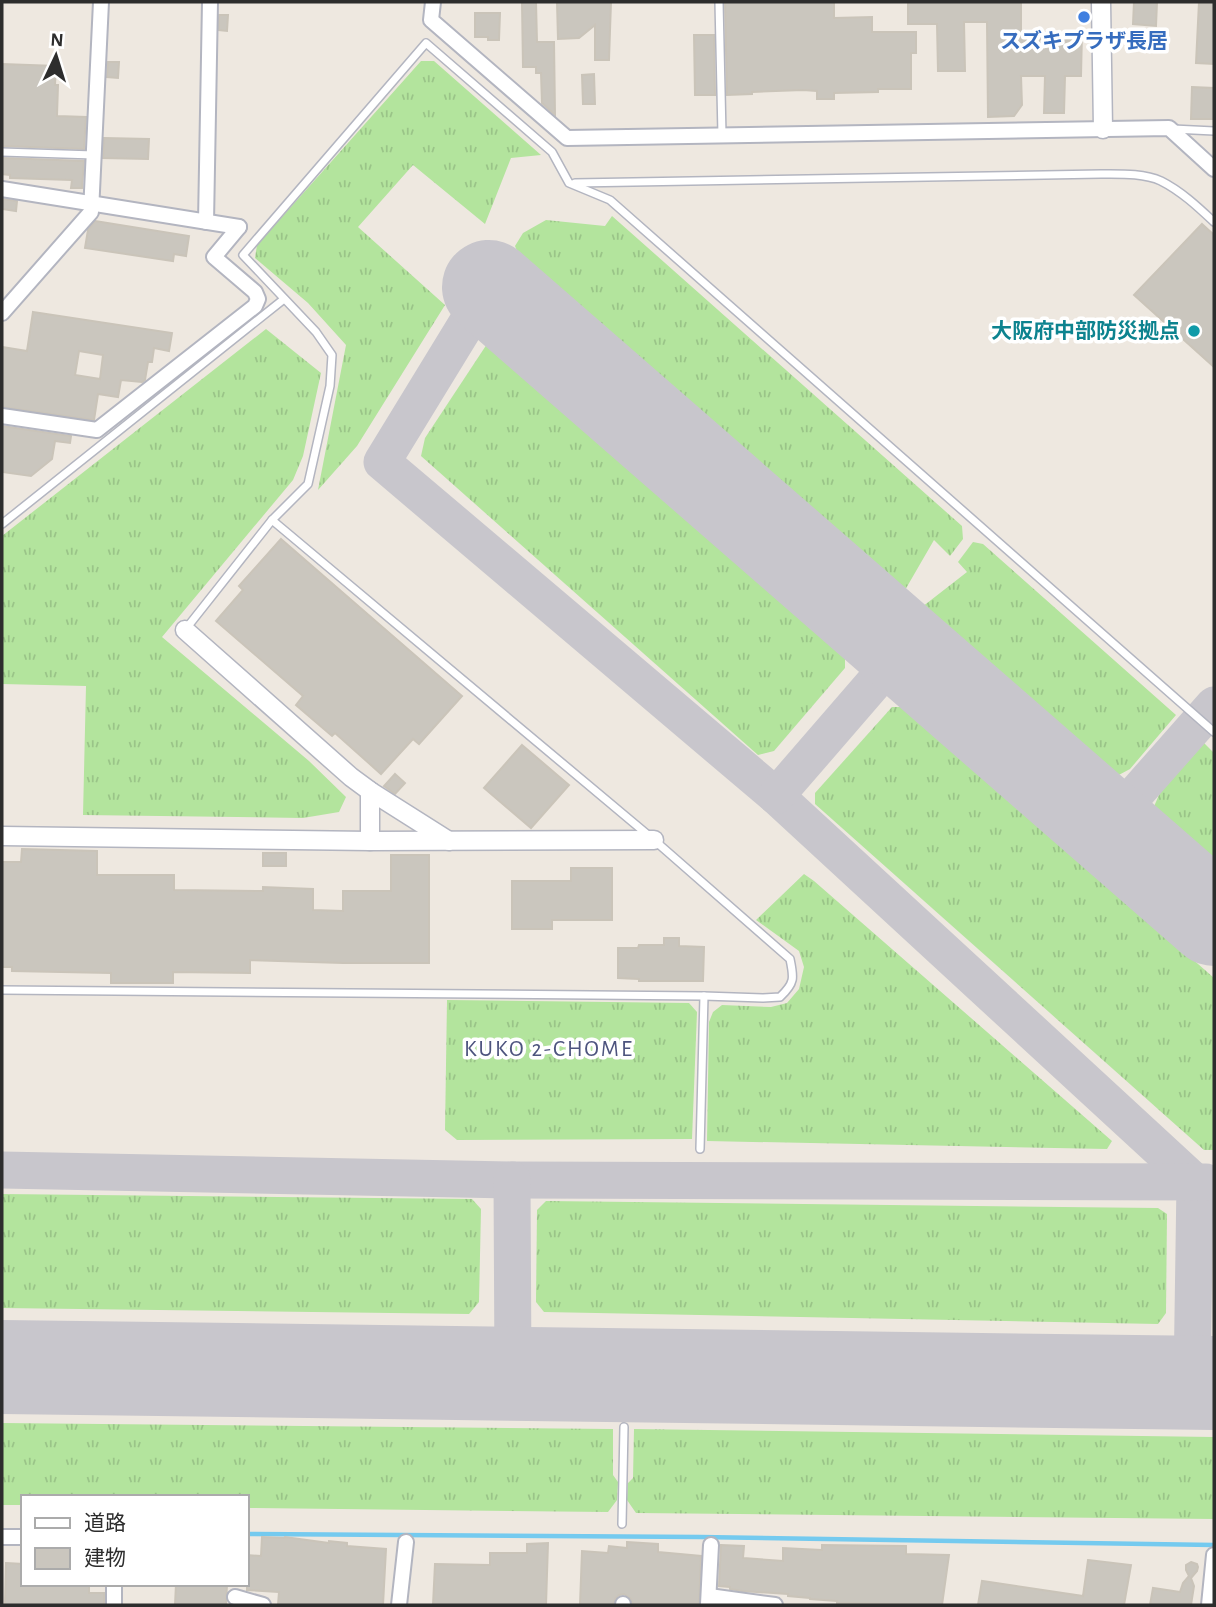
<svg xmlns="http://www.w3.org/2000/svg" width="1216" height="1607" viewBox="0 0 1216 1607" font-family="'Alegreya Sans','Noto Sans JP',sans-serif">
<style>
.grass{fill:url(#grass-tufts)}
.lines{fill:none;stroke-linecap:round;stroke-linejoin:round}
.stream{stroke:#74caef;stroke-width:4.5}
.taxiway{stroke:#c8c6cc;stroke-width:37}
.runway{stroke:#c8c6cc;stroke-width:94}
.building{fill:#cac6be;stroke:#cac4b9;stroke-width:2;fill-rule:evenodd}
.service-casing{stroke:#b3b5c0;stroke-width:10}
.minor-casing{stroke:#b3b5c0;stroke-width:18}
.tertiary-casing{stroke:#b3b5c0;stroke-width:21}
.service{stroke:#fff;stroke-width:7}
.minor{stroke:#fff;stroke-width:14}
.tertiary{stroke:#fff;stroke-width:18}
.shop-dot{fill:#3f7fe0;stroke:#fff;stroke-width:2.5}
.culture-dot{fill:#0f9aa8;stroke:#fff;stroke-width:2.5}
.labels{text-anchor:middle;dominant-baseline:central;stroke-width:7;stroke-linejoin:round;paint-order:stroke}
.shop-label{font-size:21px;font-weight:bold;fill:#366cbe;stroke:#fff}
.culture-label{font-size:21px;font-weight:bold;fill:#0d838f;stroke:#fff;text-anchor:end}
.neighbourhood-label{font-size:23px;letter-spacing:2px;fill:#4d547e;stroke:#fff}
</style>
<defs>
<pattern id="grass-tufts" width="24" height="20" patternUnits="userSpaceOnUse" patternTransform="scale(1.75)"><rect width="24" height="20" fill="#b3e49d"/><path d="M3 7l-1-3M5 7V3M7 7l1-3M15 17l-1-3M17 17v-4M19 17l1-3" fill="none" stroke="#9ac488"/></pattern>
</defs>
<rect width="100%" height="100%" fill="#eee8e0"/>
<!-- grass -->
<g class="grass">
<polygon points="421,61 434,61 541,155 511,158 485,224 413,165 358,227 445,305 357,446 318,490 346,345 308,303 255,258 257,245"/>
<polygon points="612,216 962,526 963,539 950,556 934,540 901,597 519,256 515,246 523,233 546,220 605,226"/>
<polygon points="266,329 321,373 303,456 293,480 162,637 309,761 346,797 339,812 303,818 83,815 86,686 2,684 2,536"/>
<polygon points="487,344 845,655 845,668 774,751 758,755 421,456 425,438"/>
<polygon points="973,542 983,544 1176,715 1130,769 1115,777 1105,772 922,607 967,572 958,562"/>
<polygon points="892,707 906,707 1214,978 1214,1150 1204,1150 815,804 815,793"/>
<polygon points="1204,743 1214,753 1214,870 1165,827 1152,811 1162,788"/>
<polygon points="804,874 814,881 1112,1141 1107,1149 707,1141 709,1022 713,1012 722,1005 771,1007 787,1003 799,989 804,967 799,951 756,920"/>
<polygon points="447,1000 689,1003 697,1012 692,1139 457,1140 445,1130"/>
<polygon points="2,1194 472,1199 481,1209 479,1302 469,1314 2,1308"/>
<polygon points="546,1201 1158,1208 1167,1214 1166,1313 1158,1324 544,1312 536,1302 537,1210"/>
<polygon points="2,1423 613,1429 613,1475 618,1482 617,1500 608,1512 247,1508 247,1497 23,1497 23,1505 2,1505"/>
<polygon points="634,1429 1214,1437 1214,1519 636,1513 627,1500 628,1483 633,1478"/>
</g>
<g class="lines">
<!-- stream -->
<polyline class="stream" points="247,1534 700,1537 1214,1545"/>
<!-- taxiway -->
<g class="taxiway">
<polyline points="489,287 382,462 776,796 1195,1182 1192,1382"/>
<polyline points="776,796 904,648"/>
<polyline points="1108,825 1214,705"/>
<polyline points="2,1170 512,1180 1206,1182"/>
<polyline points="512,1180 513,1373"/>
</g>
<!-- runway -->
<g class="runway">
<polyline points="489,287 1214,919"/>
<polyline points="2,1367 1214,1383"/>
</g>
</g>
<!-- building -->
<g class="building">
<polygon points="522,2 536,2 537,42 554,42 555,115 542,103 541,73 536,73 536,67 523,67"/>
<polygon points="557,2 611,2 609,60 595,60 595,25 579,38 558,39"/>
<polygon points="725,2 834,2 834,18 872,17 872,32 916,32 916,53 911,53 911,89 878,89 878,92 834,93 834,99 817,99 817,91 803,90 752,92 752,94 727,95"/>
<polygon points="908,2 1021,2 1021,33 1069,34 1069,31 1082,32 1081,76 1065,76 1064,113 1044,113 1045,76 1021,76 1022,105 1014,116 988,117 987,22 964,22 965,71 938,71 937,24 908,24"/>
<polygon points="1134,2 1157,2 1156,26 1133,24"/>
<polygon points="1199,2 1214,2 1214,64 1196,63"/>
<polygon points="475,13 500,13 499,40 488,40 488,37 475,37"/>
<polygon points="219,15 228,15 227,31 219,30"/>
<polygon points="694,35 714,35 715,95 695,95"/>
<polygon points="108,62 119,62 118,78 107,77"/>
<polygon points="2,64 56,66 55,85 58,85 57,116 86,117 84,149 3,146"/>
<polygon points="594,74 595,104 583,104 582,75"/>
<polygon points="1192,87 1214,88 1214,119 1191,119"/>
<polygon points="104,138 149,139 148,159 103,158"/>
<polygon points="3,158 84,161 82,188 71,188 72,180 10,178 10,175 2,174"/>
<polygon points="3,199 17,201 16,211 2,209"/>
<polygon points="95,221 189,236 186,256 174,254 173,261 85,248 88,230"/>
<polygon points="1202,224 1214,235 1214,367 1134,295"/>
<path d="M 33,312 L 172,333 L 169,351 L 154,348 L 152,362 L 148,362 L 145,380 L 142,382 L 121,380 L 118,397 L 98,394 L 94,420 L 2,407 L 2,347 L 27,351 ZM 79,351 L 103,355 L 100,379 L 75,375 Z"/>
<polygon points="2,426 71,436 70,443 55,441 52,459 31,476 2,472"/>
<polygon points="281,539 462,696 419,744 413,739 381,774 335,733 332,736 296,705 303,696 216,621 243,590 239,586"/>
<polygon points="522,745 569,785 531,828 484,788"/>
<polygon points="395,774 405,783 395,794 384,786"/>
<polygon points="22,849 97,851 97,875 174,875 174,890 263,891 263,887 313,889 313,910 343,911 343,891 391,891 391,855 429,855 429,963 343,963 250,960 250,973 173,972 173,983 111,983 111,973 12,971 12,967 2,967 2,862 21,862"/>
<rect x="263" y="853" width="23" height="13"/>
<polygon points="571,868 612,868 612,920 552,920 552,929 512,929 512,881 571,881"/>
<polygon points="664,938 679,938 679,946 704,947 703,981 639,981 639,979 618,978 618,948 638,948 639,945 664,945"/>
<polygon points="262,1537 284,1538 285,1537 329,1543 329,1541 347,1543 347,1546 386,1549 383,1605 278,1605 279,1592 247,1590 247,1555 261,1556"/>
<polygon points="627,1542 658,1544 658,1552 701,1556 699,1605 633,1605 631,1599 624,1594 619,1595 615,1599 613,1605 580,1605 582,1551 608,1553 609,1546 627,1548"/>
<polygon points="548,1543 546,1605 433,1605 435,1564 490,1565 490,1553 527,1553 527,1544"/>
<polygon points="721,1545 744,1546 743,1558 783,1561 783,1548 822,1550 822,1545 906,1546 906,1554 949,1555 942,1605 837,1603 837,1601 810,1599 810,1598 788,1596 788,1594 742,1591 730,1589 730,1587 719,1586"/>
<polygon points="1088,1560 1131,1565 1124,1605 978,1605 982,1581 1083,1596"/>
<polygon points="1191,1562 1197,1564 1198,1567 1197,1571 1191,1578 1194,1586 1191,1605 1150,1605 1153,1588 1180,1592 1183,1583 1189,1576 1186,1570 1186,1565"/>
<polygon points="6,1563 23,1564 23,1584 89,1584 89,1593 104,1593 104,1605 5,1605"/>
<polygon points="176,1584 227,1584 226,1605 175,1605"/>
</g>
<g class="lines">
<defs>
<g id="service">
<polyline points="719,2 722,135"/>
<polyline points="1173,129 1214,131"/>
<polyline points="2,152 94,155"/>
<path d="M 575,183 L 1101,174 C 1120,174 1144,173 1161,181 C 1181,191 1198,207 1214,222"/>
<polyline points="2,524 284,299"/>
<polyline points="185,630 272,520 308,484 330,386 332,355 316,332 243,255 426,43 552,152 569,183 610,200 1214,732"/>
<path d="M 2,990 L 704,996 L 763,998 L 780,997 C 795,983 794,978 790,959 L 654,840 L 272,520"/>
<polyline points="700,1149 704,996"/>
<polyline points="622,1524 624,1427"/>
</g>
<g id="minor">
<polyline points="433,2 431,20 567,138 1169,128 1214,169"/>
<polyline points="2,189 239,227"/>
<polyline points="206,222 210,2"/>
<polyline points="2,313 91,212 101,2"/>
<polyline points="2,416 97,430 255,306 258,299 255,292 214,257 239,227"/>
<polyline points="2,1537 23,1537"/>
<polyline points="709,1596 775,1605"/>
<polyline points="235,1597 263,1605"/>
<polyline points="708,1604 711,1545"/>
<polyline points="114,1605 114,1584"/>
<polyline points="399,1605 406,1542"/>
<polyline points="623,1605 623,1604"/>
<polyline points="1209,1605 1214,1555"/>
</g>
<g id="tertiary">
<polyline points="1101,2 1103,129"/>
<polyline points="185,630 351,777 370,791 449,841"/>
<polyline points="370,791 370,841"/>
<polyline points="2,836 370,841 654,840"/>
</g>
</defs>
<!-- service casing -->
<use href="#service" class="service-casing"/>
<!-- minor casing -->
<use href="#minor" class="minor-casing"/>
<!-- tertiary casing -->
<use href="#tertiary" class="tertiary-casing"/>
<!-- service -->
<use href="#service" class="service"/>
<!-- minor -->
<use href="#minor" class="minor"/>
<!-- tertiary -->
<use href="#tertiary" class="tertiary"/>
</g>
<!-- markers -->
<circle class="shop-dot" cx="1084" cy="17" r="7"/>
<circle class="culture-dot" cx="1194" cy="331" r="7"/>
<g class="labels">
<!-- shop labels -->
<g class="shop-label">
<text x="1084" y="41">スズキプラザ長居</text>
</g>
<!-- culture labels -->
<g class="culture-label">
<text x="1180" y="331">大阪府中部防災拠点</text>
</g>
<!-- neighbourhood labels -->
<g class="neighbourhood-label">
<text x="549" y="1049">KUKO 2-CHOME</text>
</g>
</g>
<!-- border -->
<rect width="1216" height="1607" fill="none" stroke="#2d2d2d" stroke-width="7"/>
<!-- legend -->
<rect x="21" y="1495" width="228" height="91" fill="#ffffff" stroke="#ababab" stroke-width="2"/>
<rect x="35" y="1518" width="35" height="10" fill="#ffffff" stroke="#ababab" stroke-width="2"/>
<text x="84" y="1530" font-size="21" fill="#2d2d2d">道路</text>
<rect x="35" y="1548" width="35" height="21" fill="#cac6be" stroke="#ababab" stroke-width="2"/>
<text x="84" y="1565" font-size="21" fill="#2d2d2d">建物</text>
<!-- north arrow -->
<g transform="translate(56 56) rotate(4)" stroke="#ffffff" stroke-width="5" paint-order="stroke">
<path d="M0-5L12 26L0 18L-12 26Z" fill="#2d2d2d"/>
<text y="-10" font-size="19" font-weight="bold" text-anchor="middle" fill="#2d2d2d">N</text>
</g>
</svg>
